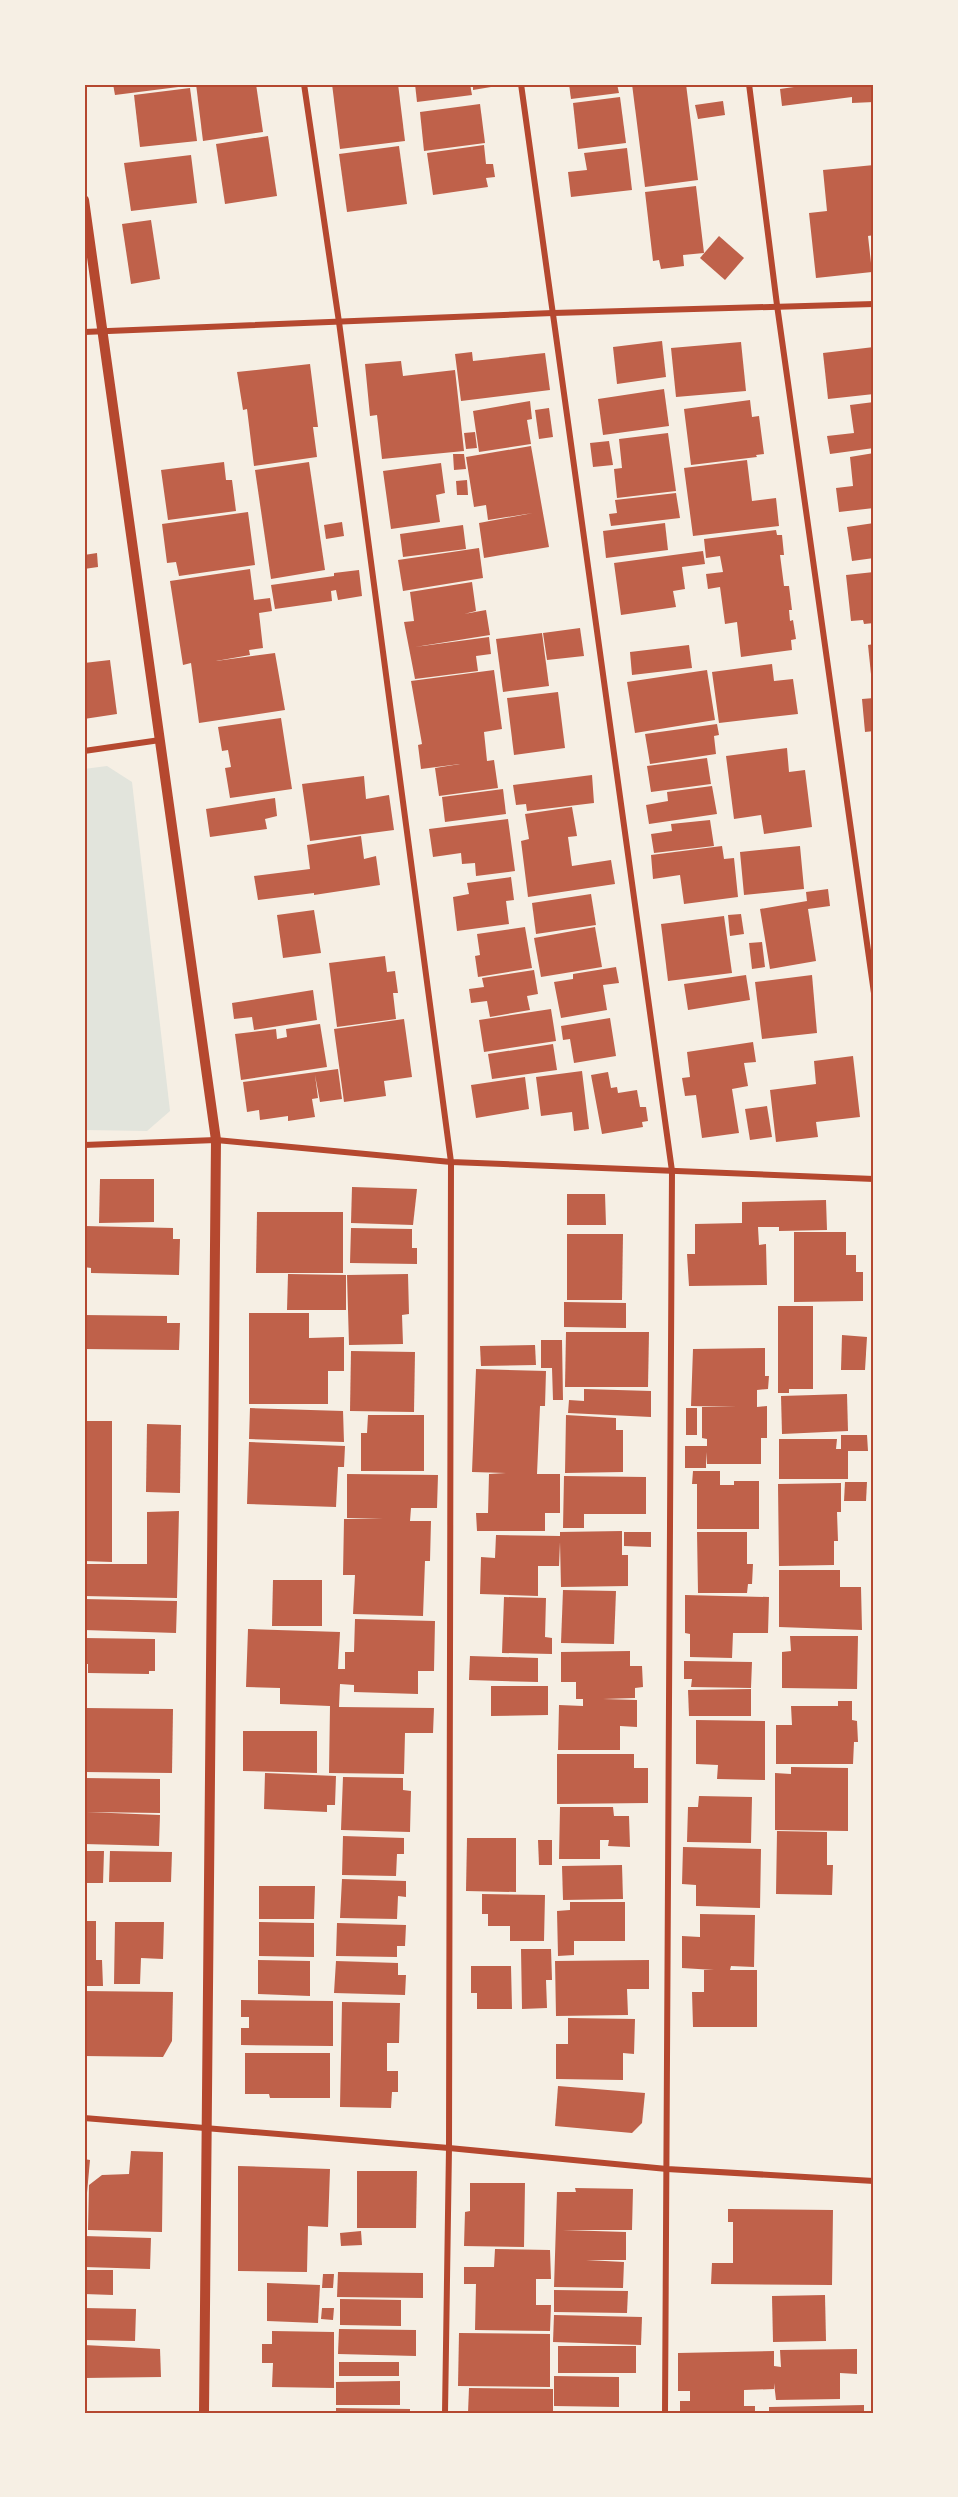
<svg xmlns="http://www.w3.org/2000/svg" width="958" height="2497" viewBox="0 0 958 2497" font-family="Jost,sans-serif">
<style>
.green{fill:#e2e4dc}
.building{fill:#bf614a}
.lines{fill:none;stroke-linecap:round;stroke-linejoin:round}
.minor{stroke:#b5482f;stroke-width:6}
.tertiary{stroke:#b5482f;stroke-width:10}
.neatline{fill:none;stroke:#b5482f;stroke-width:2}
</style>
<rect width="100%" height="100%" fill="#f6efe4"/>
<!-- green -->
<polygon class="green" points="107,766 132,782 170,1111 147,1131 84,1130 84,769"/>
<!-- building -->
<g class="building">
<polygon points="113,84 194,84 194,85 115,95"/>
<polygon points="196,84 256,84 263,132 203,141"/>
<polygon points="332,84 398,84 405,141 340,149"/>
<polygon points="415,84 470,84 472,95 417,102"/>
<polygon points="473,84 502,84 503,85 473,90"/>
<polygon points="569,84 617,84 619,93 571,99"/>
<polygon points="632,84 686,84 698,180 645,187"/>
<polygon points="794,84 874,84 874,102 852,103 852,97 782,106 780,89 794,87"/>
<polygon points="190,88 197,141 140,147 134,95"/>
<polygon points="620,97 626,143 578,149 573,103"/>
<polygon points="723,101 725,115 698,119 695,105"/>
<polygon points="480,104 485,143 424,151 420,112"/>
<polygon points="268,136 277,196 225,204 216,144"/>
<polygon points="484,145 486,164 493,164 495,177 486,178 488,187 433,195 427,153"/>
<polygon points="399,146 407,204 347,212 339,154"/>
<polygon points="627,148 632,190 571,197 568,172 587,170 584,153"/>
<polygon points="191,155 197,203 131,211 124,163"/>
<polygon points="874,165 874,235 868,236 872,272 816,278 809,213 827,211 823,170"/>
<polygon points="696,186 704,253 683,255 684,266 661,269 659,260 653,261 645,192"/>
<polygon points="151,220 160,279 131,284 122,224"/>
<polygon points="719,236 744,258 725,280 700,258"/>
<polygon points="662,341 666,377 617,384 613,347"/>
<polygon points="741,342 746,391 676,397 671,348"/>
<polygon points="874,347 874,394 828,399 823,353"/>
<polygon points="472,352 473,361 545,353 550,390 461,401 455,354"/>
<polygon points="401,361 403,376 455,370 464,451 382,459 377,415 370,416 365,364"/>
<polygon points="310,364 318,427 313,427 317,457 254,466 247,409 243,410 237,372"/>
<polygon points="664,389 669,426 603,435 598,399"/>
<polygon points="750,400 752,417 759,416 764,454 756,455 757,457 691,465 684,409"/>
<polygon points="530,401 532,419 527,420 531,444 479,452 473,411"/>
<polygon points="874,402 874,448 830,454 827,436 854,433 850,405"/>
<polygon points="549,408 553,437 539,439 535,410"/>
<polygon points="475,432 477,448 466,449 464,433"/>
<polygon points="668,433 676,491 617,498 614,469 622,468 619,439"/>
<polygon points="609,441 613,465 593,467 590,443"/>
<polygon points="531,446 549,547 484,558 479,523 533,513 488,520 486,505 474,507 466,457"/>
<polygon points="874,453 874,508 839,512 836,488 853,486 850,457"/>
<polygon points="453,454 464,454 466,469 454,470"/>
<polygon points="747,460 752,501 776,498 779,526 693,536 684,468"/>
<polygon points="224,462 226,480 232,480 236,511 168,520 161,470"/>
<polygon points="309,462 325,570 271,579 255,470"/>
<polygon points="441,463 445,493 436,495 440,522 391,529 383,471"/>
<polygon points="467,480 468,495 457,495 456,481"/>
<polygon points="676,493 680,518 611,526 609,514 617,513 615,500"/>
<polygon points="248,512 255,565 179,576 176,562 167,563 162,524"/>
<polygon points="342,522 344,536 326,539 324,525"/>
<polygon points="665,523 668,550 606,558 603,531"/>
<polygon points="874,523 874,558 852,561 847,527"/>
<polygon points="463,525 466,549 403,557 400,534"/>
<polygon points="776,530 777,535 782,535 784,555 780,555 784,586 789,586 792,610 789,610 790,621 793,620 796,639 791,640 792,650 741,657 737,622 725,624 720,587 708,589 706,574 723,572 720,556 706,558 704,539"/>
<polygon points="479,548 483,578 403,591 398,560"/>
<polygon points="703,551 705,564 682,567 685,589 673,591 676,607 621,615 614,563"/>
<polygon points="97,553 98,567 84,569 84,555"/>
<polygon points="250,569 254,600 270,598 272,611 259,613 263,648 249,650 250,655 216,661 275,653 285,710 199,723 191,663 183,665 170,581"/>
<polygon points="359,570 362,596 338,600 336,590 331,591 332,601 275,609 271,585 334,576 334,573"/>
<polygon points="874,572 874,623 864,624 863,620 851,621 846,575"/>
<polygon points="472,582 476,611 464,614 486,610 490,635 415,647 489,637 491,654 476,656 478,671 415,679 404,622 414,621 410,592"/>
<polygon points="580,628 584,656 547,660 543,633"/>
<polygon points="542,633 549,686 503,692 496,639"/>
<polygon points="874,644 874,684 872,684 868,645"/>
<polygon points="689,645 692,668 632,675 630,652"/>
<polygon points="110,660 117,714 84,719 84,663"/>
<polygon points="772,664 774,681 793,679 798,714 719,723 712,672"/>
<polygon points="494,670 502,729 484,732 487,761 494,760 498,788 439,796 435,768 460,764 421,769 418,745 422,744 411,681"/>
<polygon points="707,670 715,720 635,733 627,682"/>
<polygon points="558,692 565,748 514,755 507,698"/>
<polygon points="874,698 874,731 865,732 862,699"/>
<polygon points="281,718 292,789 230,798 225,768 231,767 228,750 222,751 218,727"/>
<polygon points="717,724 719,735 714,736 716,754 650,764 645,734"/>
<polygon points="787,748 789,772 805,770 812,827 764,834 761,815 734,819 726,756"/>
<polygon points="707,758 711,784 651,792 647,766"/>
<polygon points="592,775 594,803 527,811 526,804 516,805 513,785"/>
<polygon points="364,776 366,799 389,795 394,830 310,841 302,784"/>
<polygon points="712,786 717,814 649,824 646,805 668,801 667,792"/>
<polygon points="503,789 506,814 445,822 442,797"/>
<polygon points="275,798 277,816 265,819 267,829 210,837 206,809"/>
<polygon points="572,807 577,836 568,837 572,866 611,860 615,884 528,897 521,841 529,839 525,814"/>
<polygon points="508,819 515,871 476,876 475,863 462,864 461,853 433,857 429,829"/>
<polygon points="710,820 714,846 654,853 651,834 672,831 671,824"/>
<polygon points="361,836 364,859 376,856 380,885 314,895 314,893 258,900 254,876 310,869 307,845"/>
<polygon points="722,846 724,859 734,858 738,897 684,904 680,875 653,879 651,855"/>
<polygon points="800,846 804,889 744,895 740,852"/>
<polygon points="511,877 514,900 506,901 509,924 457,931 453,897 469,894 467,883"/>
<polygon points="828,889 830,906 808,909 816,961 770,969 760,909 807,901 806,892"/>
<polygon points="591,894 596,925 536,934 532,903"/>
<polygon points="314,910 321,953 283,958 277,915"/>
<polygon points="741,914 744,934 730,936 728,915"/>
<polygon points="724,916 732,973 668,981 661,924"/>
<polygon points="525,927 532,968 478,977 475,956 480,955 477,934"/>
<polygon points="595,927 602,967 541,977 534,938"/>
<polygon points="762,942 765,967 752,969 749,943"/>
<polygon points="385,956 387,972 395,971 398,993 393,993 396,1019 337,1027 329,963"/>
<polygon points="616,967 619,983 603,985 607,1010 561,1018 554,982 573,979 573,974"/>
<polygon points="534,970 538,994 527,996 530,1010 490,1017 487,1001 471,1003 469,989 484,987 482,978"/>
<polygon points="746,975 750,1000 688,1010 684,984"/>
<polygon points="812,975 817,1033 762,1039 755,982"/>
<polygon points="313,990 317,1020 254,1030 252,1017 234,1019 232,1003"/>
<polygon points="551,1009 556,1041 484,1052 479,1020"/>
<polygon points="610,1018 616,1056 574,1063 570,1039 563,1040 561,1026"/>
<polygon points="404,1019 412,1077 384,1081 386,1096 344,1102 334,1029"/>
<polygon points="320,1024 327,1067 241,1080 235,1034 276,1029 277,1039 287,1037 286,1029"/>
<polygon points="753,1042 756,1062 744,1063 748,1086 732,1089 739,1133 702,1138 696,1095 685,1096 682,1078 690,1077 687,1052"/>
<polygon points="553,1044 557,1070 492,1079 488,1054"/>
<polygon points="853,1056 860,1117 816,1122 818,1137 776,1142 770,1090 816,1084 814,1061"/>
<polygon points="338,1069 342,1099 320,1102 315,1075 318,1098 312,1099 315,1117 288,1121 288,1116 260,1120 259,1110 247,1112 243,1082"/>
<polygon points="582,1071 589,1129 574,1131 572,1112 541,1116 536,1077"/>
<polygon points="608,1072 611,1088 617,1087 618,1093 637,1090 640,1107 646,1107 648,1121 642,1122 643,1127 602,1134 591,1075"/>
<polygon points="525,1077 529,1109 476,1118 471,1085"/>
<polygon points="767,1106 772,1137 750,1140 745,1109"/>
<polygon points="100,1179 154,1179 154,1222 99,1223"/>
<polygon points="352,1187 417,1189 413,1225 351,1223"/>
<polygon points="567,1194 605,1194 606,1225 567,1225"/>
<polygon points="826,1200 827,1230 779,1231 779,1227 758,1227 759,1245 766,1244 767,1285 689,1286 687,1254 695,1254 695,1224 742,1223 742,1202"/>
<polygon points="257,1212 343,1212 343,1273 256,1273"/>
<polygon points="84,1226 173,1228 173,1239 180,1239 179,1275 91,1273 91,1268 84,1267"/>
<polygon points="351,1228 412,1229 412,1248 417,1248 417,1264 350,1263"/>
<polygon points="794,1232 846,1232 846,1255 856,1255 856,1272 863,1272 863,1301 794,1302"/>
<polygon points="567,1234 623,1234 622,1300 567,1300"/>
<polygon points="288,1274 346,1275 346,1310 287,1310"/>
<polygon points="408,1274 409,1314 402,1315 403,1344 349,1345 347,1275"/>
<polygon points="564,1302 626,1303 626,1328 564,1327"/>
<polygon points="778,1306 813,1306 813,1389 789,1389 789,1393 778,1393"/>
<polygon points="249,1313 309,1313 309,1338 344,1337 344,1371 328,1371 328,1404 249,1404"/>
<polygon points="84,1315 167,1316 167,1323 180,1323 179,1350 84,1349"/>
<polygon points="566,1332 649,1332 648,1387 565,1387"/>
<polygon points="842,1335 867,1337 865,1370 841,1370"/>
<polygon points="541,1340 562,1340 563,1400 553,1400 552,1368 541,1368"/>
<polygon points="535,1345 536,1365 481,1366 480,1346"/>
<polygon points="765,1348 765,1376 769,1376 768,1389 757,1390 757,1407 767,1406 767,1438 761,1438 761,1464 707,1464 706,1452 706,1468 685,1468 685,1446 707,1446 707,1439 702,1438 702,1407 737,1407 691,1406 693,1349"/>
<polygon points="351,1351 415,1352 414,1412 350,1411"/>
<polygon points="476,1369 546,1371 545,1406 540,1406 537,1474 560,1474 560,1513 545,1513 545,1531 477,1531 476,1513 488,1513 489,1474 506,1473 472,1472"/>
<polygon points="584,1389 651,1391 651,1417 568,1413 569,1400 584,1401"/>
<polygon points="847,1394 848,1431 782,1434 781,1396"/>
<polygon points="250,1408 343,1411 344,1442 249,1439"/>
<rect x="686" y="1408" width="11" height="27"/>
<polygon points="368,1415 424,1415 424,1471 361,1471 361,1433 367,1433"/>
<polygon points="566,1415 616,1418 616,1430 623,1430 623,1472 565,1473"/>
<polygon points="84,1421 112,1421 112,1562 84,1561"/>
<polygon points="147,1424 181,1425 180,1493 146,1492"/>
<polygon points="841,1435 867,1435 868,1451 848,1451 848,1479 779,1479 779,1439 837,1439 836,1449 841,1449"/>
<polygon points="249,1442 345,1446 344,1467 338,1467 336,1507 247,1504"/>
<polygon points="693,1471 720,1471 720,1485 734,1485 734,1481 759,1481 759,1529 697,1529 697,1484 692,1484"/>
<polygon points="347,1474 438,1475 437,1508 411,1508 410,1521 431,1521 430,1561 425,1561 423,1616 353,1614 355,1575 343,1575 344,1519 383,1519 347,1518"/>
<polygon points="564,1476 646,1477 646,1514 584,1514 584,1528 563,1528"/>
<polygon points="845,1482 867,1482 866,1501 844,1501"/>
<polygon points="841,1483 841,1512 837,1512 838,1541 834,1541 834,1565 779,1566 778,1484"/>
<polygon points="179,1511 177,1598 84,1596 84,1564 147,1564 147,1512"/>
<polygon points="622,1531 622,1555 628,1555 628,1586 561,1587 560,1542 559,1566 538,1566 538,1596 480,1594 481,1557 495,1558 496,1535 560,1536 560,1532"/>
<polygon points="624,1532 651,1532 651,1547 624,1546"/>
<polygon points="697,1532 747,1532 747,1564 753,1564 752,1584 748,1584 747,1593 698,1593"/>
<polygon points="779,1570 840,1570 840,1587 861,1587 862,1630 779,1627"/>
<polygon points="273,1580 322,1580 322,1626 272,1626"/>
<polygon points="563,1590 616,1591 614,1644 561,1643"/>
<polygon points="685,1595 769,1597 768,1633 733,1633 732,1658 690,1657 690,1634 685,1633"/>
<polygon points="504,1597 546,1598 545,1637 552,1638 552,1654 502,1653"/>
<polygon points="84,1599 177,1601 176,1633 84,1630"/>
<polygon points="355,1619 435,1621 434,1671 418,1671 418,1694 354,1692 354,1685 340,1684 339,1707 434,1708 433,1733 405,1733 404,1774 329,1773 330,1706 280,1704 280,1688 246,1687 248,1629 340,1632 338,1669 345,1669 345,1652 354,1652"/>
<polygon points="790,1636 858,1636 857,1689 782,1688 782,1652 791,1651"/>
<polygon points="84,1638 155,1639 155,1671 149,1671 149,1674 88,1673 88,1664 84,1664"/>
<polygon points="630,1651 630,1666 642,1666 643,1687 635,1688 635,1698 603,1699 637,1700 637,1727 620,1726 620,1750 558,1750 559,1705 583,1706 583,1699 576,1699 576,1682 561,1682 561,1652"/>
<polygon points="470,1656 538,1658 538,1682 469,1680"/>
<polygon points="684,1661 752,1662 751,1688 691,1687 692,1679 684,1679"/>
<polygon points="491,1686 548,1686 548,1715 491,1716"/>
<polygon points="751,1689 751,1716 689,1716 688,1690"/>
<polygon points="838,1701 852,1701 852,1720 857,1721 858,1742 854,1742 853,1764 776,1764 776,1725 792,1725 791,1706 838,1706"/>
<polygon points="86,1708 173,1709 172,1773 84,1772 84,1715"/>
<polygon points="696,1720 765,1721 765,1780 717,1779 718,1765 696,1764"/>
<polygon points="243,1731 317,1731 317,1773 243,1771"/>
<polygon points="557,1754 634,1754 634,1768 648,1768 648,1803 557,1804"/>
<polygon points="791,1767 848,1768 848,1831 775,1830 775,1773 791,1774"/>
<polygon points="265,1773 336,1776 335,1805 327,1805 327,1812 264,1809"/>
<polygon points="343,1777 403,1778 403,1790 411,1791 410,1832 341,1830"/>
<polygon points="84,1778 160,1779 160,1813 87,1812 160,1815 159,1846 84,1844"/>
<polygon points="699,1796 752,1797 751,1843 687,1842 688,1807 698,1807"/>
<polygon points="560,1807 613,1807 614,1816 629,1816 630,1847 608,1846 609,1840 600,1840 600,1859 559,1859"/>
<polygon points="777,1831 827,1832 827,1865 833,1865 832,1895 776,1894"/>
<polygon points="343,1836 404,1838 404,1854 397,1854 396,1876 342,1875"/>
<polygon points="467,1838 516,1838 516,1892 466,1891"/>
<polygon points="538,1840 552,1840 552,1865 539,1865"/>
<polygon points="683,1847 761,1849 760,1908 696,1906 696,1885 682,1884"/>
<polygon points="84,1851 104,1851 103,1883 84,1883"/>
<polygon points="110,1851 172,1852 171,1882 109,1882"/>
<polygon points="622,1865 623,1899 563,1900 562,1866"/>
<polygon points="342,1879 406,1881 406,1897 398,1896 397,1919 340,1918"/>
<polygon points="259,1886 315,1886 314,1919 259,1919"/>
<polygon points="482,1894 545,1895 544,1941 510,1941 510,1926 488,1926 488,1914 482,1914"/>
<polygon points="570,1902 625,1902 625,1941 574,1941 574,1955 558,1956 557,1911 570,1910"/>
<polygon points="700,1914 755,1915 754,1967 731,1966 730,1970 757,1970 757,2027 693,2027 692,1992 704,1992 704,1970 714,1970 682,1968 682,1936 700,1937"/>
<polygon points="84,1921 96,1921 96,1960 102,1960 103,1986 84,1986"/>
<polygon points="115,1922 164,1922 163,1959 141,1958 140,1984 114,1984"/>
<polygon points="259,1922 314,1923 314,1957 259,1956"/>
<polygon points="337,1923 406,1925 405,1946 397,1946 397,1957 336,1956"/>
<polygon points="521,1949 551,1949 552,1980 546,1980 547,2008 522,2009"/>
<polygon points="258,1960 310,1961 310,1996 258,1994"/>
<polygon points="649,1960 649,1989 627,1989 628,2015 556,2016 555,1961"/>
<polygon points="336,1961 398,1963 398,1975 406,1975 405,1995 334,1993"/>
<polygon points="471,1966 511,1966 512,2009 477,2009 477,1993 471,1993"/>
<polygon points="84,1991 173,1992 172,2041 163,2057 84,2056"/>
<polygon points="241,2000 333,2001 333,2046 241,2045 241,2028 249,2028 249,2017 241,2017"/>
<polygon points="342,2002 400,2003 399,2043 387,2043 387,2071 398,2071 398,2092 392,2092 391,2108 340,2107"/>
<polygon points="568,2018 635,2019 634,2054 623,2053 623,2080 556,2079 556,2044 568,2044"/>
<polygon points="245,2053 330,2053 330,2098 270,2098 269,2094 245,2094"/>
<polygon points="558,2086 645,2093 642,2123 632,2133 555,2126"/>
<polygon points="131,2151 163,2152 162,2232 88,2230 89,2185 102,2175 129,2174"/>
<polygon points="84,2159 90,2160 86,2204 84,2204"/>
<polygon points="238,2166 330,2169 328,2227 308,2226 307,2272 238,2271"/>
<polygon points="357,2171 417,2171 416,2228 357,2228"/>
<polygon points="470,2183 525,2183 524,2247 464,2246 465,2212 470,2211"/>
<polygon points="575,2188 633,2189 632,2230 563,2230 626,2232 626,2260 586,2260 624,2262 623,2288 554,2287 557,2192 576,2192"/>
<polygon points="728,2209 833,2210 832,2285 711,2284 712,2263 733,2263 733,2222 728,2222"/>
<polygon points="361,2231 362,2245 341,2246 340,2233"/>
<polygon points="84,2236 151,2238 150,2269 84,2267"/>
<polygon points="495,2249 550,2250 551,2279 536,2279 536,2305 551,2305 550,2331 475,2330 476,2284 464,2284 464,2267 494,2267"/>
<polygon points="84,2270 113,2270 113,2295 84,2294"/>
<polygon points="338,2272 423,2273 423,2298 337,2297"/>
<polygon points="323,2274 334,2274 333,2288 322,2288"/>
<polygon points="267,2283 320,2285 318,2323 267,2321"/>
<polygon points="554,2290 628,2291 627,2313 554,2312"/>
<polygon points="825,2295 826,2341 773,2342 772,2296"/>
<polygon points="340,2299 401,2300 401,2326 340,2325"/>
<polygon points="84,2308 136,2309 135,2341 84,2340"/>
<polygon points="322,2308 334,2308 333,2320 321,2319"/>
<polygon points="554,2315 642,2317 641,2345 553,2342"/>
<polygon points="339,2329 416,2330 416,2356 338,2354"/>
<polygon points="272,2331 334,2332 334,2388 272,2387 273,2363 262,2363 262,2344 272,2344"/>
<polygon points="459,2333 550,2334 550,2387 458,2386"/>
<polygon points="84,2345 160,2349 161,2377 84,2378"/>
<rect x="558" y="2346" width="78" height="27"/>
<polygon points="857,2349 857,2374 840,2373 840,2399 776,2400 774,2383 774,2389 744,2390 744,2406 755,2406 755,2413 680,2413 680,2401 690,2401 690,2391 678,2391 678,2353 774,2351 774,2366 781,2367 780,2350"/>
<rect x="339" y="2362" width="60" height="14"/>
<polygon points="554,2376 619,2377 619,2407 554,2406"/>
<polygon points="400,2381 400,2405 336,2405 336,2382"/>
<polygon points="469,2388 553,2389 553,2413 468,2413"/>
<polygon points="864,2405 864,2413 769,2413 769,2407"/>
<polygon points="336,2408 410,2409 410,2413 336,2413"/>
</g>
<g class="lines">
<!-- minor -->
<g class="minor">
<polyline points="304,84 339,322 451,1162 449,2148 445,2413"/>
<polyline points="521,84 672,1171 665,2413"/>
<polyline points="749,84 777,305 874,993"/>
<polyline points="84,332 553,313 874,304"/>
<polyline points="84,751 160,740"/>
<polyline points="84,1145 216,1140 451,1162 874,1179"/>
<polyline points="84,2118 449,2148 667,2169 874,2181"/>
</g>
<!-- tertiary -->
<polyline class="tertiary" points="84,200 216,1140 204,2413"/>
</g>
<!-- border -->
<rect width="958" height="2497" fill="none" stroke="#f6efe4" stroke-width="171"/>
<rect x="86" y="86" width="786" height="2326" class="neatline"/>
</svg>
